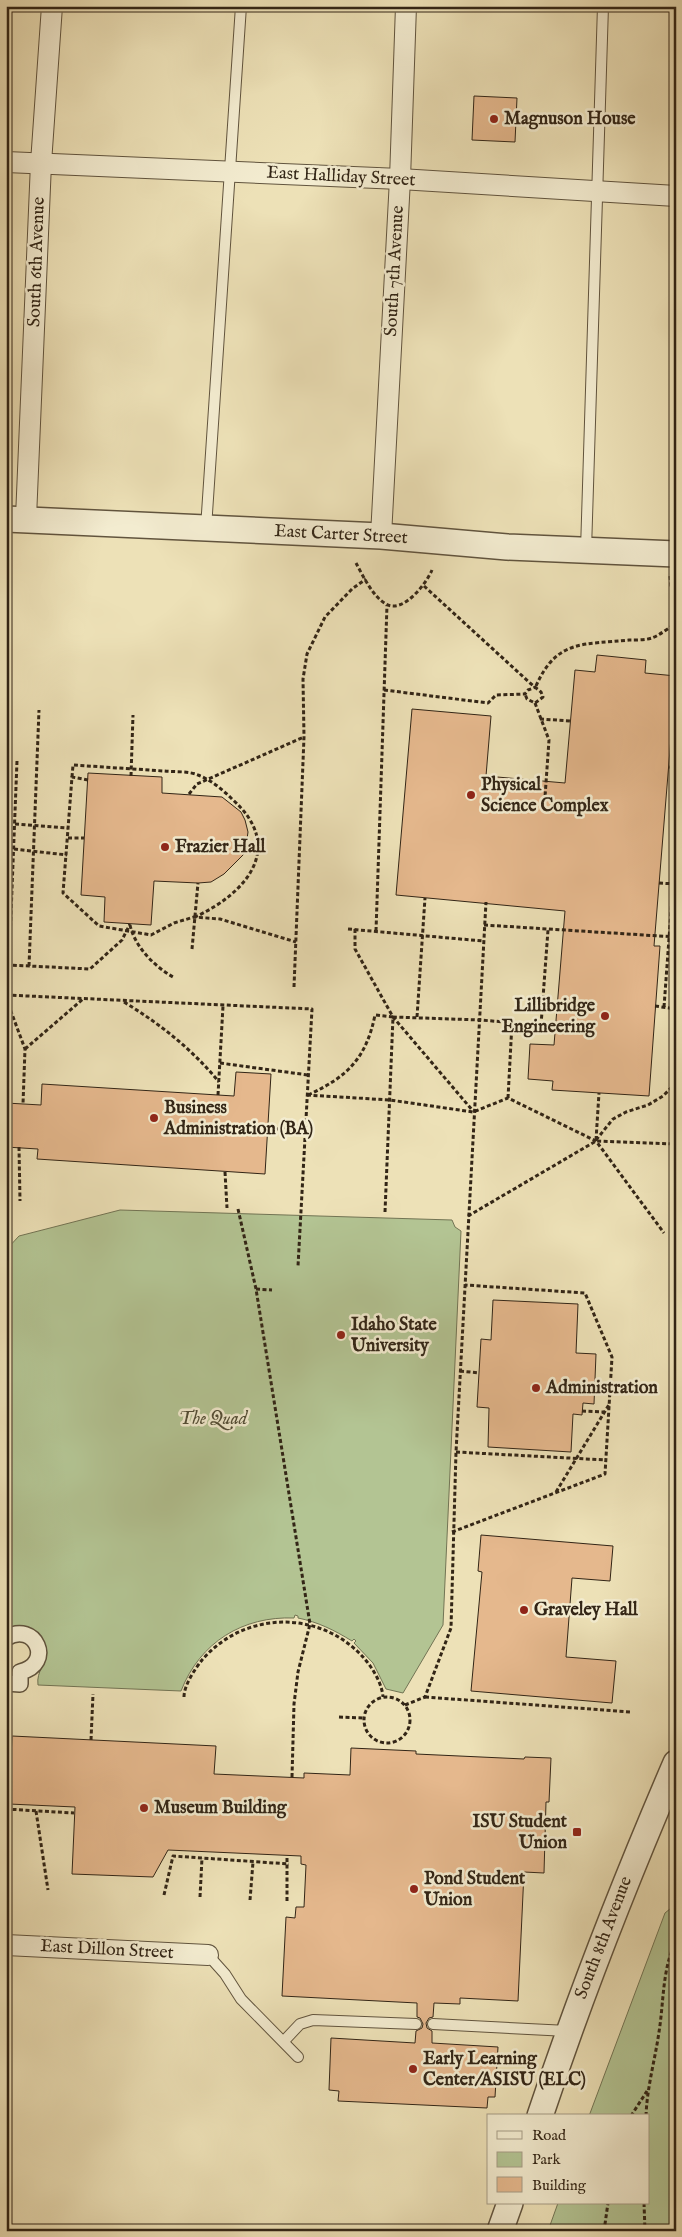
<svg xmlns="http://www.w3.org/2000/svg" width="682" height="2237" viewBox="0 0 682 2237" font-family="'IM FELL English',serif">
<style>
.green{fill:#b3c493;stroke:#727454}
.building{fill:#e5b88d;stroke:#322516}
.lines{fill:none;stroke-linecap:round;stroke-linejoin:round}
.service-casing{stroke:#61543e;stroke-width:12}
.pedestrian-casing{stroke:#61543e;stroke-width:18}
.minor-casing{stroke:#61543e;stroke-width:22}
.tertiary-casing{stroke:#61543e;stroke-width:28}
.path{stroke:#322516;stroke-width:3;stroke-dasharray:4 2.5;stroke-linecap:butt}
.service{stroke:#f3ecd0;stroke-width:10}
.pedestrian{stroke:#f3ecd0;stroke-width:15}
.minor{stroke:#f3ecd0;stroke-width:20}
.tertiary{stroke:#f3ecd0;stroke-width:25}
.poi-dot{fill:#8f2418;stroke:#f3ecd0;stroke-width:2}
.labels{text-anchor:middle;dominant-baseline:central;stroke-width:5;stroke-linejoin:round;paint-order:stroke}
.poi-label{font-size:18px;font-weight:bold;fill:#322516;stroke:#f3ecd0;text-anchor:start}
.street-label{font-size:18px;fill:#322516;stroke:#f3ecd0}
.park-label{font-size:18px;font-style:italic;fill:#524d35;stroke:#f3ecd0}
</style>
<rect width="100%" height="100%" fill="#ede1b7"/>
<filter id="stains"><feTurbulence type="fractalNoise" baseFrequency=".004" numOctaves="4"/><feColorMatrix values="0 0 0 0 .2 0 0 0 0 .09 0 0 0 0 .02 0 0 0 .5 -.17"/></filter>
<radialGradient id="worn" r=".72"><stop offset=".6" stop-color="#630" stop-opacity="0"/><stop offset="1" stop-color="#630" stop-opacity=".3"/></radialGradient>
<!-- green -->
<g class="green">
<path d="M 120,1210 L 452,1220 L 455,1227 L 461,1231 L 443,1625 L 403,1693 L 386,1689 L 373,1663 L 354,1643 L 356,1641 L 354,1639 L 352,1641 C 334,1630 318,1622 298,1618 L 298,1616 L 295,1615 L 294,1618 C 243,1616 200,1642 181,1691 L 38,1685 C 36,1671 47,1663 45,1653 C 44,1646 37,1638 34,1631 L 20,1626 L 6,1630 L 6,1250 L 19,1236 Z"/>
<polygon points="676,1904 676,2231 548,2231 558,2203 648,2203 648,2116 589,2116 665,1913"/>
</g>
<!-- building -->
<g class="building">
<polygon points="474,96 517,98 515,142 472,140"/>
<polygon points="597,655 646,660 645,673 676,676 654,946 660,946 649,1096 552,1090 553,1081 528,1079 530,1044 554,1045 565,911 396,895 412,709 491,716 486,776 565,783 575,670 595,672"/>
<polygon points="88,773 162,777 162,793 222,797 241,812 245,820 248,832 245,853 224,874 211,882 198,883 154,881 151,925 104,922 105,897 81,895"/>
<polygon points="236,1072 271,1074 265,1174 37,1159 38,1149 6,1147 6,1103 41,1105 42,1084 234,1096"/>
<polygon points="493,1300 578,1304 576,1353 596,1354 594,1404 583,1403 582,1415 573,1414 571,1452 488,1447 489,1408 477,1407 481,1339 491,1340"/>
<polygon points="481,1535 613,1546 610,1581 572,1578 566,1657 616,1661 612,1703 471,1691 482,1572 478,1571"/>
<polygon points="12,1736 216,1746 214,1774 304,1778 304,1773 350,1775 351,1748 416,1751 416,1754 524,1759 525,1757 551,1758 549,1802 546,1802 544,1873 524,1872 518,2001 460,1998 460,2004 434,2003 433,2017 429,2018 426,2023 427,2028 432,2031 432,2043 498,2047 495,2097 488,2097 487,2108 338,2101 339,2091 329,2090 331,2038 415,2043 416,2031 422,2028 423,2024 420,2018 417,2017 417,2003 282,1996 286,1917 295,1918 296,1907 304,1907 306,1865 301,1864 301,1856 168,1850 153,1877 72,1874 75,1807 9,1804"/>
</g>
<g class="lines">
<defs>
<g id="service">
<polyline points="206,528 241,6"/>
<polyline points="586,550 603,6"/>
<polyline points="208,1955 225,1974 241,1999 298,2057"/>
<polyline points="433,2024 568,2031"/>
<polyline points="284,2041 300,2024 313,2020 416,2024"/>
</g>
<path id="pedestrian" d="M 6,1638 C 35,1620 55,1664 20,1672 L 20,1684 L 6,1683"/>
<g id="minor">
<polyline points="6,162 400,179 676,196"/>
<polyline points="26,518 41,163 52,6"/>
<polyline points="381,536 400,179 406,6"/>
<polyline points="6,1945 208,1955"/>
</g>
<g id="tertiary">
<polyline points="6,519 381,536 507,547 676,554"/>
<path d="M 540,2116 C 580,1996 626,1879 676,1763"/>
<polyline points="500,2231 510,2203"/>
</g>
</defs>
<!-- service casing -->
<use href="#service" class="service-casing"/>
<!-- pedestrian casing -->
<use href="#pedestrian" class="pedestrian-casing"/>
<!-- minor casing -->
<use href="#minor" class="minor-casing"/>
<!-- tertiary casing -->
<use href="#tertiary" class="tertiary-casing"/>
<!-- path -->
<g class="path">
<path d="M 356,563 C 363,576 373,597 386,604 C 403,614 426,584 432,570"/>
<polyline points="670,576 671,587 676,594"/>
<polyline points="424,586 530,683 541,692 543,697 535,703 527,699 525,694"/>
<path d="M 536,686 C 557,638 585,645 629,640 C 636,640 646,640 652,638 C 660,635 668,628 676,624"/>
<polyline points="384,690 488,703 496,695 525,694 528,690 536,687"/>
<polyline points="535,703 549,740 544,811"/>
<polyline points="540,719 571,721"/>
<polyline points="17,761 9,965 90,969 122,940 130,924"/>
<polyline points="669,767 676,768"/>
<polyline points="131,776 133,715"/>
<path d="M 72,777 L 73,765 C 103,767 134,769 164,771 C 175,772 189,771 198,775 C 211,780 222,789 232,799 C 286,847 247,893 195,917"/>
<polyline points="88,780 72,777 63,893 99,926 151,935 174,923 194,917 220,919 296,942"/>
<polyline points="189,794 197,784 304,737"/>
<polyline points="15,824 68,828"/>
<polyline points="68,838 84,838"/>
<polyline points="14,849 67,855"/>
<polyline points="659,883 676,884"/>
<path d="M 130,925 C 135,947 154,966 173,977"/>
<polyline points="484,925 676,937"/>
<polyline points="348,929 483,941"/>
<polyline points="355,929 355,949 393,1017 473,1111"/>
<polyline points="376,931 387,605"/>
<polyline points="192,949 198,883"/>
<polyline points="29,966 39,710"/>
<polyline points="294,987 304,737 303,679 307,654 325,617 352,589 366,579"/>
<polyline points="6,995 312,1009 298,1266"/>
<polyline points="6,998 25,1049 23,1104"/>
<path d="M 124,1002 C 160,1024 192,1049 219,1082"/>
<polyline points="655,1006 676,1009"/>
<polyline points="664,1007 673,884"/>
<polyline points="417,1017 425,898"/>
<polyline points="541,1025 548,930"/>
<polyline points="25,1049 83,999"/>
<polyline points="220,1063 308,1075"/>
<polyline points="218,1095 223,1006"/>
<polyline points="307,1095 390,1100 473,1112 508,1098 596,1141 664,1233"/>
<path d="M 308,1095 C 347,1077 366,1059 375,1015 L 393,1017"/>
<polyline points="508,1098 512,1023"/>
<polyline points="268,1131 306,1123"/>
<polyline points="596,1140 613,1119 626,1112 648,1105 663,1096 676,1083"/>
<polyline points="596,1140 599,1093"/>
<polyline points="19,1147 20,1201"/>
<polyline points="225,1172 227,1208"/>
<polyline points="238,1209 256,1289 310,1624 298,1672 294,1704 292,1777"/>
<polyline points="385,1212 393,1017 480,1020 555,1026"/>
<polyline points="468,1216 596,1141 676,1144"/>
<polyline points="256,1289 272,1290"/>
<polyline points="460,1371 479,1373"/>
<polyline points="582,1411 604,1412"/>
<polyline points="456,1452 606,1460"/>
<polyline points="556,1492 610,1403"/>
<polyline points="452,1532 605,1474 612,1357 585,1293 465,1285"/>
<circle cx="387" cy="1720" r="23"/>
<path d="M 184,1697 C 184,1685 195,1669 202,1660 C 244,1611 319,1609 363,1657 C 372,1667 382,1683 383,1697"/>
<polyline points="425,1697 631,1712"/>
<polyline points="405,1705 425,1697 451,1628 456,1452 486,902"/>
<polyline points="339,1717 363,1718"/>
<polyline points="91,1740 93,1694"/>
<polyline points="6,1750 11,1751"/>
<polyline points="6,1809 74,1813"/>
<polyline points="36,1811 48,1890"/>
<polyline points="164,1895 173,1856 289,1864"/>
<polyline points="200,1897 202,1858"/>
<polyline points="250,1900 253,1862"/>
<polyline points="287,1901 287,1856"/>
<polyline points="631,2116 647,2091"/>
<path d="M 646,2116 C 647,2087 655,2060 659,2032 C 664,2001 662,1969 676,1941"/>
<polyline points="644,2203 645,2231"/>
<polyline points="604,2231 608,2203"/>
</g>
<!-- service -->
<use href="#service" class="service"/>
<!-- pedestrian -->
<use href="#pedestrian" class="pedestrian"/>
<!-- minor -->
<use href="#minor" class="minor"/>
<!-- tertiary -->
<use href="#tertiary" class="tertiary"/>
</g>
<!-- markers -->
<g class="poi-dot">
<circle cx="494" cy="119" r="5"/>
<circle cx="471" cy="795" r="5"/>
<circle cx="165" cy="847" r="5"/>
<circle cx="605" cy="1016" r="5"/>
<circle cx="154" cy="1118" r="5"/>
<circle cx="341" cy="1335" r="5"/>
<circle cx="536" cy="1388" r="5"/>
<circle cx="524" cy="1610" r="5"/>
<circle cx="144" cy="1808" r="5"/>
<rect x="572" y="1827" width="10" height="10" rx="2.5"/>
<circle cx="414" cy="1889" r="5"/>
<circle cx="413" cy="2069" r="5"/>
</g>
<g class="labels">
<!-- poi labels -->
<g class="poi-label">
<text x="504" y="119">Magnuson House</text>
<text x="481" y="785">Physical<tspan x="481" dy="21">Science Complex</tspan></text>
<text x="175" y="847">Frazier Hall</text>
<text x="595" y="1006" text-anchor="end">Lillibridge<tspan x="595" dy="21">Engineering</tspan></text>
<text x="164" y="1108">Business<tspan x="164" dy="21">Administration (BA)</tspan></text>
<text x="351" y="1325">Idaho State<tspan x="351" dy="21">University</tspan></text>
<text x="546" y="1388">Administration</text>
<text x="534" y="1610">Graveley Hall</text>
<text x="154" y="1808">Museum Building</text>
<text x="567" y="1822" text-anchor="end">ISU Student<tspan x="567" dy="21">Union</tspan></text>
<text x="424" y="1879">Pond Student<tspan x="424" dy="21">Union</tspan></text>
<text x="423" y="2059">Early Learning<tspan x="423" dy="21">Center/ASISU (ELC)</tspan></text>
</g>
<!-- street labels -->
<g class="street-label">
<text transform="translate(341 177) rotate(3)">East Halliday Street</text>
<text transform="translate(37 262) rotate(-88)">South 6th Avenue</text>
<text transform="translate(395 271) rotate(-87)">South 7th Avenue</text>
<text transform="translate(341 535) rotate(3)">East Carter Street</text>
<text transform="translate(604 1938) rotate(-69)">South 8th Avenue</text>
<text transform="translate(107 1950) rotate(3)">East Dillon Street</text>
</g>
<!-- park labels -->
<g class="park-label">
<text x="213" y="1419">The Quad</text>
</g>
</g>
<!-- margin -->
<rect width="682" height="2237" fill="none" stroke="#ede1b7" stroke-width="25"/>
<rect x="8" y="8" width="667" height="2222" fill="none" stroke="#322516" stroke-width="2.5"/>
<rect x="12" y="12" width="657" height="2212" fill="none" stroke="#322516"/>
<!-- legend -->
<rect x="487" y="2114" width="162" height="90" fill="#f3ecd0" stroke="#a69c86"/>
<rect x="497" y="2131" width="25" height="8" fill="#f3ecd0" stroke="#a69c86"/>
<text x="532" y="2140" font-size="15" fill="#322516">Road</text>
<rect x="497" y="2152" width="25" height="15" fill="#b3c493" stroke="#a69c86"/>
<text x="532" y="2164" font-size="15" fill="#322516">Park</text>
<rect x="497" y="2177" width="25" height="15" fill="#e5b88d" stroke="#a69c86"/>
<text x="532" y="2190" font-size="15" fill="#322516">Building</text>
<rect width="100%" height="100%" filter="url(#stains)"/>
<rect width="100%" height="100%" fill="url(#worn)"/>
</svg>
